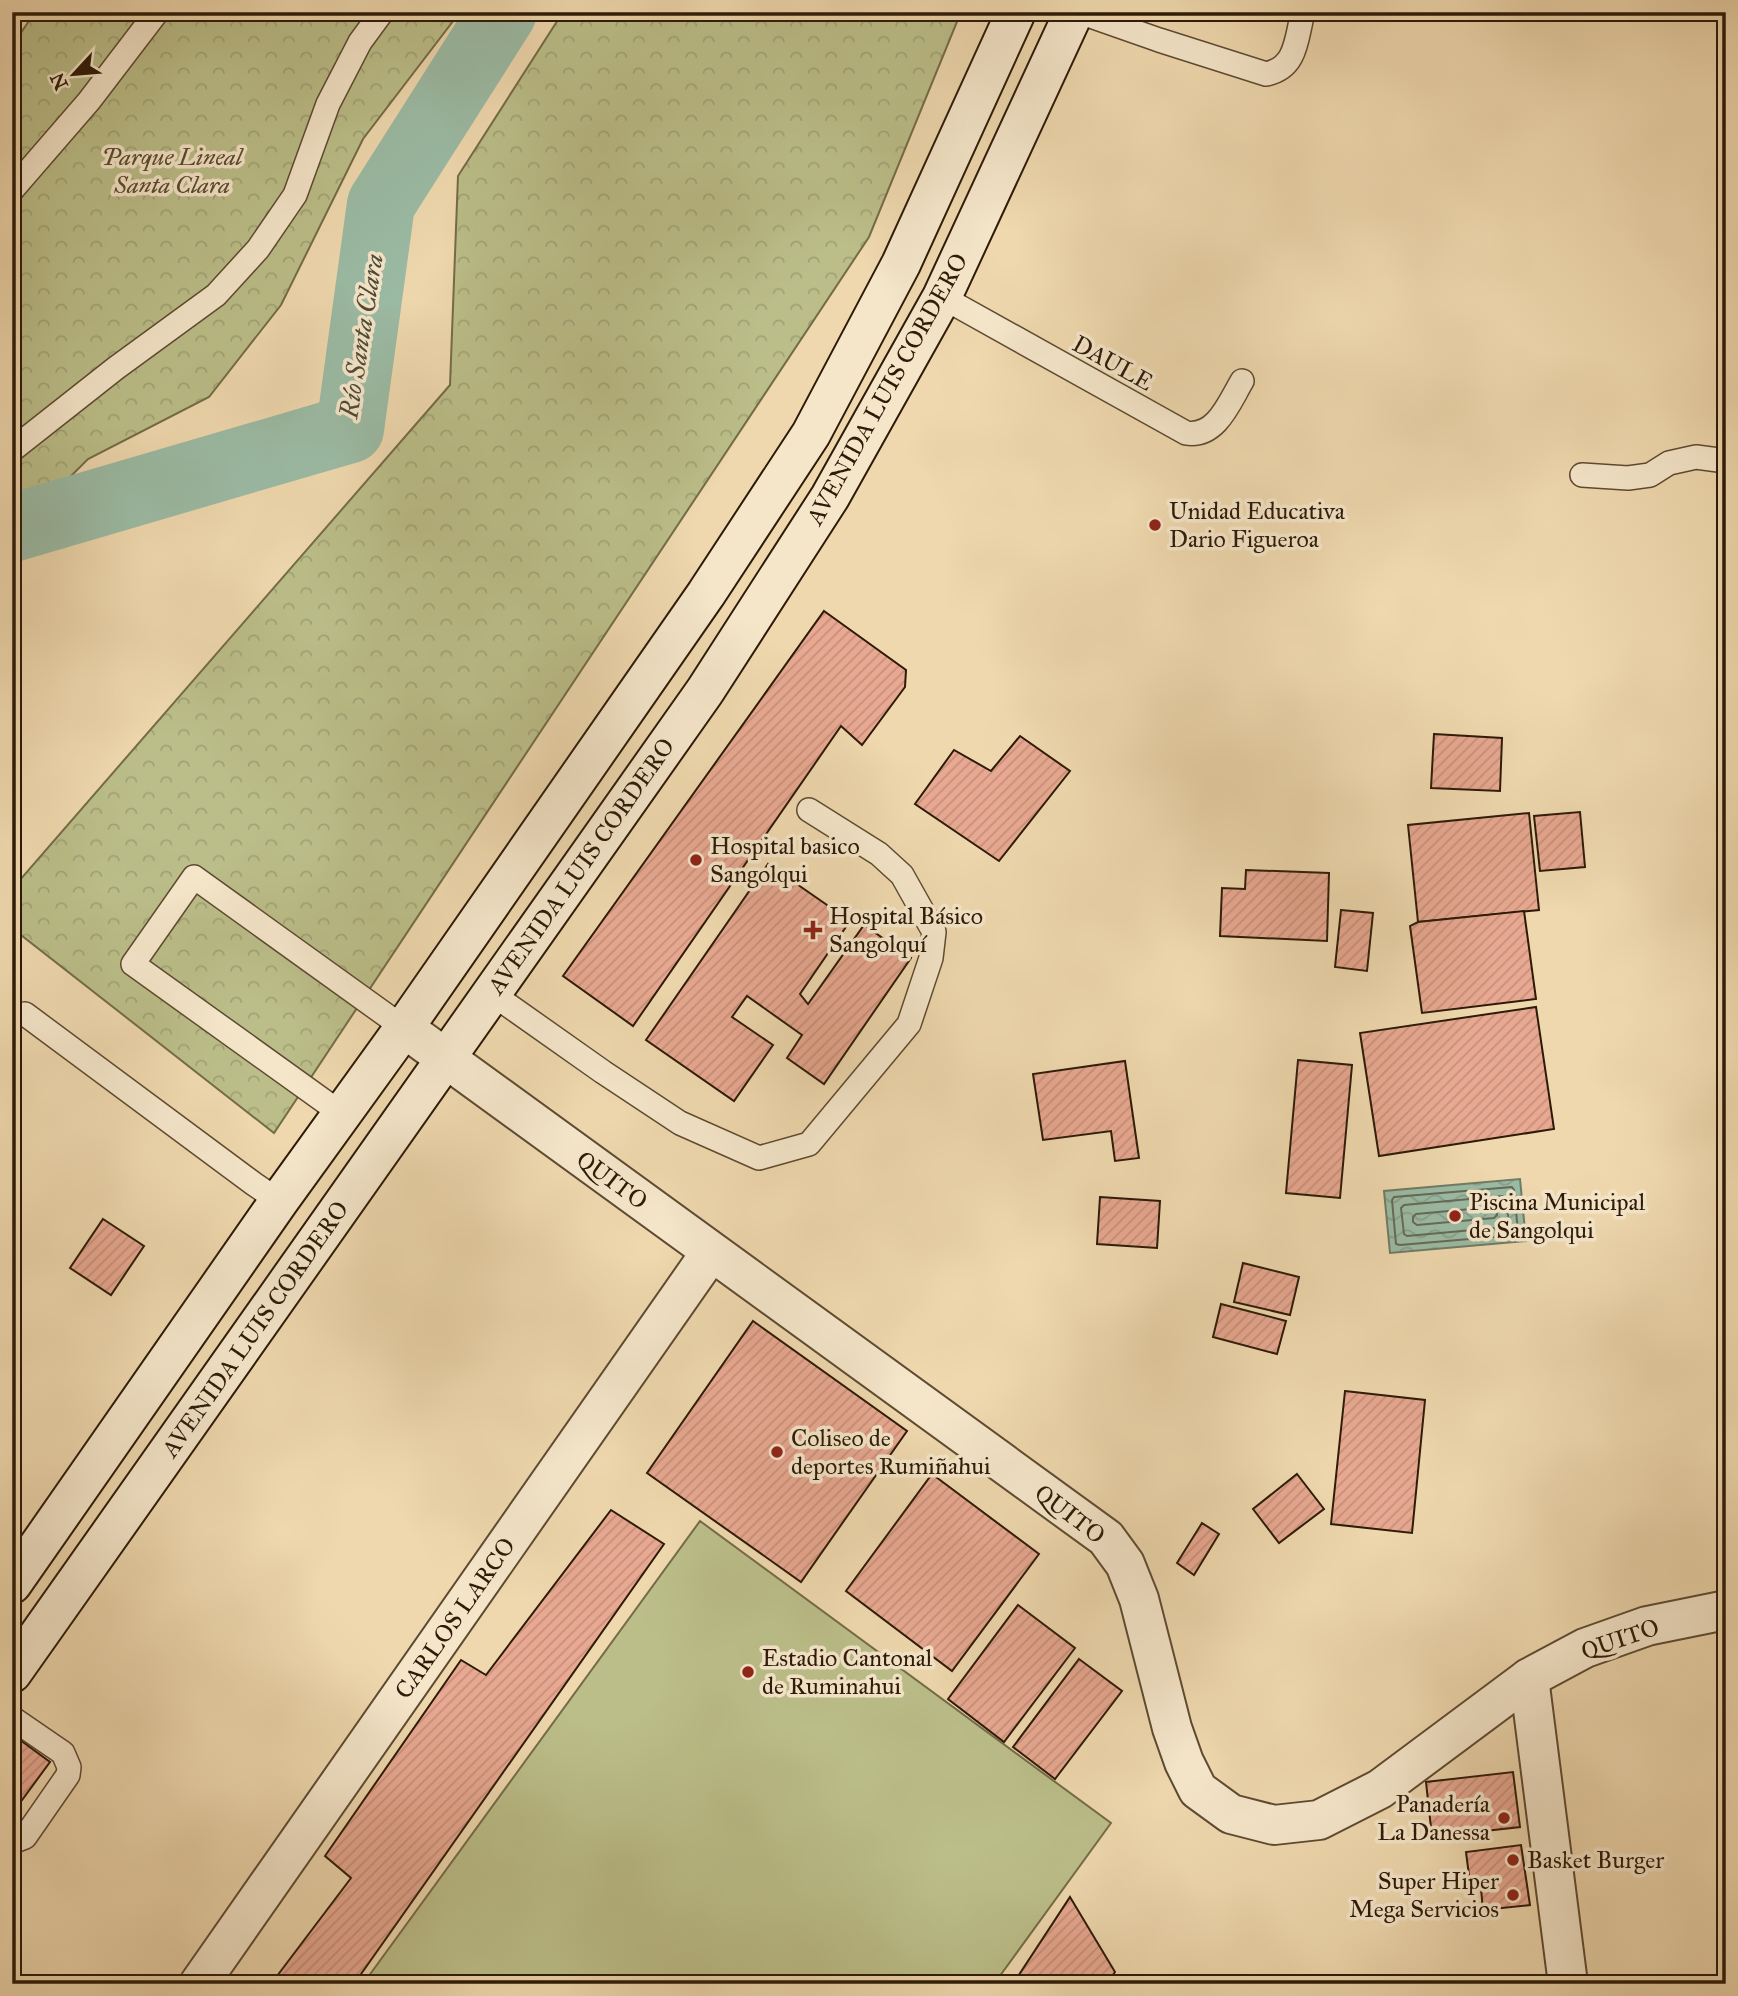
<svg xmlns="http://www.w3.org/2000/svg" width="1738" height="1996" viewBox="0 0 1738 1996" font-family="'IM FELL Great Primer',serif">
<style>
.park{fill:url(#park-crowns);stroke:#746c48;stroke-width:2}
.pitch{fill:#bbbe89;stroke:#746c48;stroke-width:2}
.water{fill:url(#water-waves);stroke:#6f7b66;stroke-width:2}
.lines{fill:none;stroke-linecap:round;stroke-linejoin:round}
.shore{stroke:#646a56;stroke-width:2}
.river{stroke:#9bbba5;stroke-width:68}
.building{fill:url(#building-hatch);stroke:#2d1a08;stroke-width:2}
.service-casing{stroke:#5e4a32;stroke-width:26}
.minor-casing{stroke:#5e4a32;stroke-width:42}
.secondary-casing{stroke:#2d1a08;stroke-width:42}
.service{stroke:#f5e6ca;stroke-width:23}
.minor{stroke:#f5e6ca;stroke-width:38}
.secondary{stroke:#f5e6ca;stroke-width:38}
.poi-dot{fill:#8f2418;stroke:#f5e6ca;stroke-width:2.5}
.labels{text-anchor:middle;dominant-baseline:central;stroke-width:7;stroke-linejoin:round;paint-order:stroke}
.park-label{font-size:24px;font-style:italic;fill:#584b2f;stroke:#f5e6ca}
.street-label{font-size:24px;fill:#2d1a08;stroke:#f5e6ca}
.poi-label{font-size:24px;fill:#2d1a08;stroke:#f5e6ca;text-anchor:start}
.water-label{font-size:26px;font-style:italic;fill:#4e4a37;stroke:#f5e6ca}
</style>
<defs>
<pattern id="park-crowns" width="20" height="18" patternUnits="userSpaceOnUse" patternTransform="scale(1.75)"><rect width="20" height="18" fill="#bbbe89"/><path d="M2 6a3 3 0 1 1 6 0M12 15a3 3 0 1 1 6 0" fill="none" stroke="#a1a375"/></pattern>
<pattern id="water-waves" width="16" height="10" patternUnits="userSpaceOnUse" patternTransform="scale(1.75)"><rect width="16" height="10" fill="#9bbba5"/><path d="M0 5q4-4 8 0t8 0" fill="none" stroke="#86a08d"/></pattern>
<pattern id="building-hatch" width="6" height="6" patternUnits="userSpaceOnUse" patternTransform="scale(1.75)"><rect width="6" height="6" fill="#e8a891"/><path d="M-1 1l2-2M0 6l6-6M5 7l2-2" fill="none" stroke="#c7907c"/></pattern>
</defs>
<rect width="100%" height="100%" fill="#efd8ae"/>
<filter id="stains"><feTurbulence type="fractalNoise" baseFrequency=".00286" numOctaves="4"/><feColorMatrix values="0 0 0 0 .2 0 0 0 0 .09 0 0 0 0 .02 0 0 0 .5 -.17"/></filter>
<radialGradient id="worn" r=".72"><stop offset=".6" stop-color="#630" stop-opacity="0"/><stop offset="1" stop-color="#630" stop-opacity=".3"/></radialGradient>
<!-- park -->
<g class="park">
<polygon points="35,12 460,12 363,139 281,305 209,397 88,459 12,535 12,46"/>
<polygon points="563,12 961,12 869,237 274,1133 12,928 12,889 450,385 458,176"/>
</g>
<!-- pitch -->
<polygon class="pitch" points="700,1521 1111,1823 994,1984 363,1984"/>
<!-- water -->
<polygon class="water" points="1520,1179 1526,1241 1390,1253 1384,1191"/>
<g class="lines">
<!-- shore -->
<g class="shore">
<polygon points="1512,1187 1514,1190 1518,1232 1516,1235 1400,1245 1396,1244 1392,1200 1394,1197"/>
<polygon points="1503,1196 1506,1199 1509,1224 1506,1227 1407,1236 1404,1234 1401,1208 1404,1205"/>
<polygon points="1493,1207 1497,1211 1497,1215 1494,1218 1417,1225 1413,1222 1413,1217 1416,1214"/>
</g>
<!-- river -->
<polyline class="river" points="12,528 350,429 381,204 503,12"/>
</g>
<!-- building -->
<g class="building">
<polygon points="824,611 906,670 905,687 862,745 841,726 633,1026 563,976"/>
<polygon points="1434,734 1502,738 1500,791 1431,788"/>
<polygon points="1020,736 1070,771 999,861 915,804 954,750 991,771"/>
<polygon points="1580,812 1585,867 1540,871 1534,816"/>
<polygon points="1529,813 1539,910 1418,922 1408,825"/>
<polygon points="768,864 850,921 800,994 808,1004 864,925 911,958 824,1084 787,1058 802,1035 747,996 732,1017 773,1045 734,1101 646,1040"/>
<polygon points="1246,870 1329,873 1327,941 1220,936 1222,888 1245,889"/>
<polygon points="1341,910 1373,913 1367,971 1335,967"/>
<polygon points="1524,911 1536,999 1422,1013 1410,926 1418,922"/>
<polygon points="1536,1007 1554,1129 1379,1156 1360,1033"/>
<polygon points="1298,1060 1352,1065 1340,1198 1286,1193"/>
<polygon points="1125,1061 1139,1158 1115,1161 1111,1131 1043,1140 1033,1074"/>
<polygon points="1100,1197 1160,1201 1157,1248 1097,1244"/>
<polygon points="103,1219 144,1246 111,1295 70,1268"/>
<polygon points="1243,1263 1299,1277 1290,1315 1234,1302"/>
<polygon points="1221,1304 1286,1321 1277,1354 1213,1337"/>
<polygon points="753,1321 907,1431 801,1582 647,1473"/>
<polygon points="1345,1391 1425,1400 1412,1533 1331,1524"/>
<polygon points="932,1474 1039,1554 952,1671 846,1591"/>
<polygon points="1297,1474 1324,1509 1279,1543 1253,1509"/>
<polygon points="611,1510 664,1544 354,1984 271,1984 351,1878 325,1856 461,1660 486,1675"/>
<polygon points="1202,1523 1219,1534 1194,1575 1177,1563"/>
<polygon points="1018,1605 1075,1648 1004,1742 948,1699"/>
<polygon points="1079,1659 1122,1691 1055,1779 1013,1747"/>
<polygon points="12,1734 50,1762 14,1811 12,1809"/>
<polygon points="1513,1772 1520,1827 1432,1837 1426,1782"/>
<polygon points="1521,1845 1530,1905 1483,1910 1481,1889 1471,1891 1466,1852"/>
<polygon points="1070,1897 1115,1972 1107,1984 1013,1984"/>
</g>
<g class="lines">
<defs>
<g id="service">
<path d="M 1079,12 L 1159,40 L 1266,74 C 1297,68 1296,39 1303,12"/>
<polyline points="12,190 89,101 157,12"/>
<path d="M 942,297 L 1186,433 C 1216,438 1229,403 1242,381"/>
<polyline points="12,450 116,368 216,295 258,249 295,195 328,104 360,42 382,12"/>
<polyline points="1582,475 1628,478 1650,475 1669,463 1696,457 1726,461"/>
<polyline points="491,993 603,1072 680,1123 759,1158 809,1144 909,1024 931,958 934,932 902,875 879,854 809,810"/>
<polyline points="25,1014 254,1184 279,1201"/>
<polyline points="342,1114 133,964 194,877 404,1028"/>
<polyline points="12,1718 63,1753 69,1767 68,1775 25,1837 12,1842"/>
</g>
<g id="minor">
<polyline points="404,1028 1106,1538 1125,1564 1139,1599 1172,1728 1184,1762 1198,1790 1231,1814 1274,1825 1319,1820 1380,1789 1529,1678 1585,1648 1647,1626 1726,1610"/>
<polyline points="1529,1678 1568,1984"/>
<polyline points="199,1984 711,1252"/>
</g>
<g id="secondary">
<polyline points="12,1584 279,1201 404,1028 706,594 811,434 901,264 1016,12"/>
<polyline points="12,1673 705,691 830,497 942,297 1074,12"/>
</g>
</defs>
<!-- service casing -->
<use href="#service" class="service-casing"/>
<!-- minor casing -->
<use href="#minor" class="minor-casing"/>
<!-- secondary casing -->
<use href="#secondary" class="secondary-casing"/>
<!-- service -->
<use href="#service" class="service"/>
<!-- minor -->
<use href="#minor" class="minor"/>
<!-- secondary -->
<use href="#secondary" class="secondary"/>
</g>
<!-- markers -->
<g class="poi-dot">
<circle cx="1155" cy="525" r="7"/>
<circle cx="696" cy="860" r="7"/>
<path d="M809.5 919.5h7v7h7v7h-7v7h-7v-7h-7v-7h7z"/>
<circle cx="1455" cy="1216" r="7"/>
<circle cx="777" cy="1452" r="7"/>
<circle cx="748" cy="1672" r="7"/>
<circle cx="1504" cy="1818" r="7"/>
<circle cx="1513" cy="1860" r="7"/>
<circle cx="1513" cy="1895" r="7"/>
</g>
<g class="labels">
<!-- park labels -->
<g class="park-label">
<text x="172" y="157">Parque Lineal<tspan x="172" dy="28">Santa Clara</tspan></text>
</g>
<!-- street labels -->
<g class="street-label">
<text transform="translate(1113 363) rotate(29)">DAULE</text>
<text transform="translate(887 389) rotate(-61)">AVENIDA LUIS CORDERO</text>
<text transform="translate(581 866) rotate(-55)">AVENIDA LUIS CORDERO</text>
<text transform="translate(612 1180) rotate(36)">QUITO</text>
<text transform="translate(255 1329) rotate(-55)">AVENIDA LUIS CORDERO</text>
<text transform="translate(1070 1514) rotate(37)">QUITO</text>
<text transform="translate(455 1618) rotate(-55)">CARLOS LARCO</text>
<text transform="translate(1620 1639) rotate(-19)">QUITO</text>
</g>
<!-- poi labels -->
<g class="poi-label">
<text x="1169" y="511">Unidad Educativa<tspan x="1169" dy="28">Dario Figueroa</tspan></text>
<text x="710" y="846">Hospital basico<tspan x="710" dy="28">Sangolqui</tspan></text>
<text x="829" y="916">Hospital Básico<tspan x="829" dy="28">Sangolquí</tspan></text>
<text x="1469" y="1202">Piscina Municipal<tspan x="1469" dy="28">de Sangolqui</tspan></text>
<text x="791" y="1438">Coliseo de<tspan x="791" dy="28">deportes Rumiñahui</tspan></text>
<text x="762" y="1658">Estadio Cantonal<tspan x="762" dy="28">de Ruminahui</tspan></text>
<text x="1490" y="1804" text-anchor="end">Panadería<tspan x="1490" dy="28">La Danessa</tspan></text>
<text x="1527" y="1860">Basket Burger</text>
<text x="1499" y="1881" text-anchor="end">Super Hiper<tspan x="1499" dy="28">Mega Servicios</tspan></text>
</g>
<!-- water labels -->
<g class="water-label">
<text transform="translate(361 336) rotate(-81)">Río Santa Clara</text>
</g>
</g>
<!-- margin -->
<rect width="1738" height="1996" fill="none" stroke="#efd8ae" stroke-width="42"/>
<rect x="14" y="14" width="1710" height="1968" fill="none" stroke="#2d1a08" stroke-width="3.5"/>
<rect x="21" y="21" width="1696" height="1954" fill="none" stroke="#2d1a08" stroke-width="2"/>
<!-- north arrow -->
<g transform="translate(74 74) rotate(244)" stroke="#f5e6ca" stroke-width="5" paint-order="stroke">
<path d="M0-5L12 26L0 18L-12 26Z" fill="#2d1a08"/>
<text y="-10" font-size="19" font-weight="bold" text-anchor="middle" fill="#2d1a08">N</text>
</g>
<rect width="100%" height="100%" filter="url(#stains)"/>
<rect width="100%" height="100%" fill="url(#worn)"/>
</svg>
